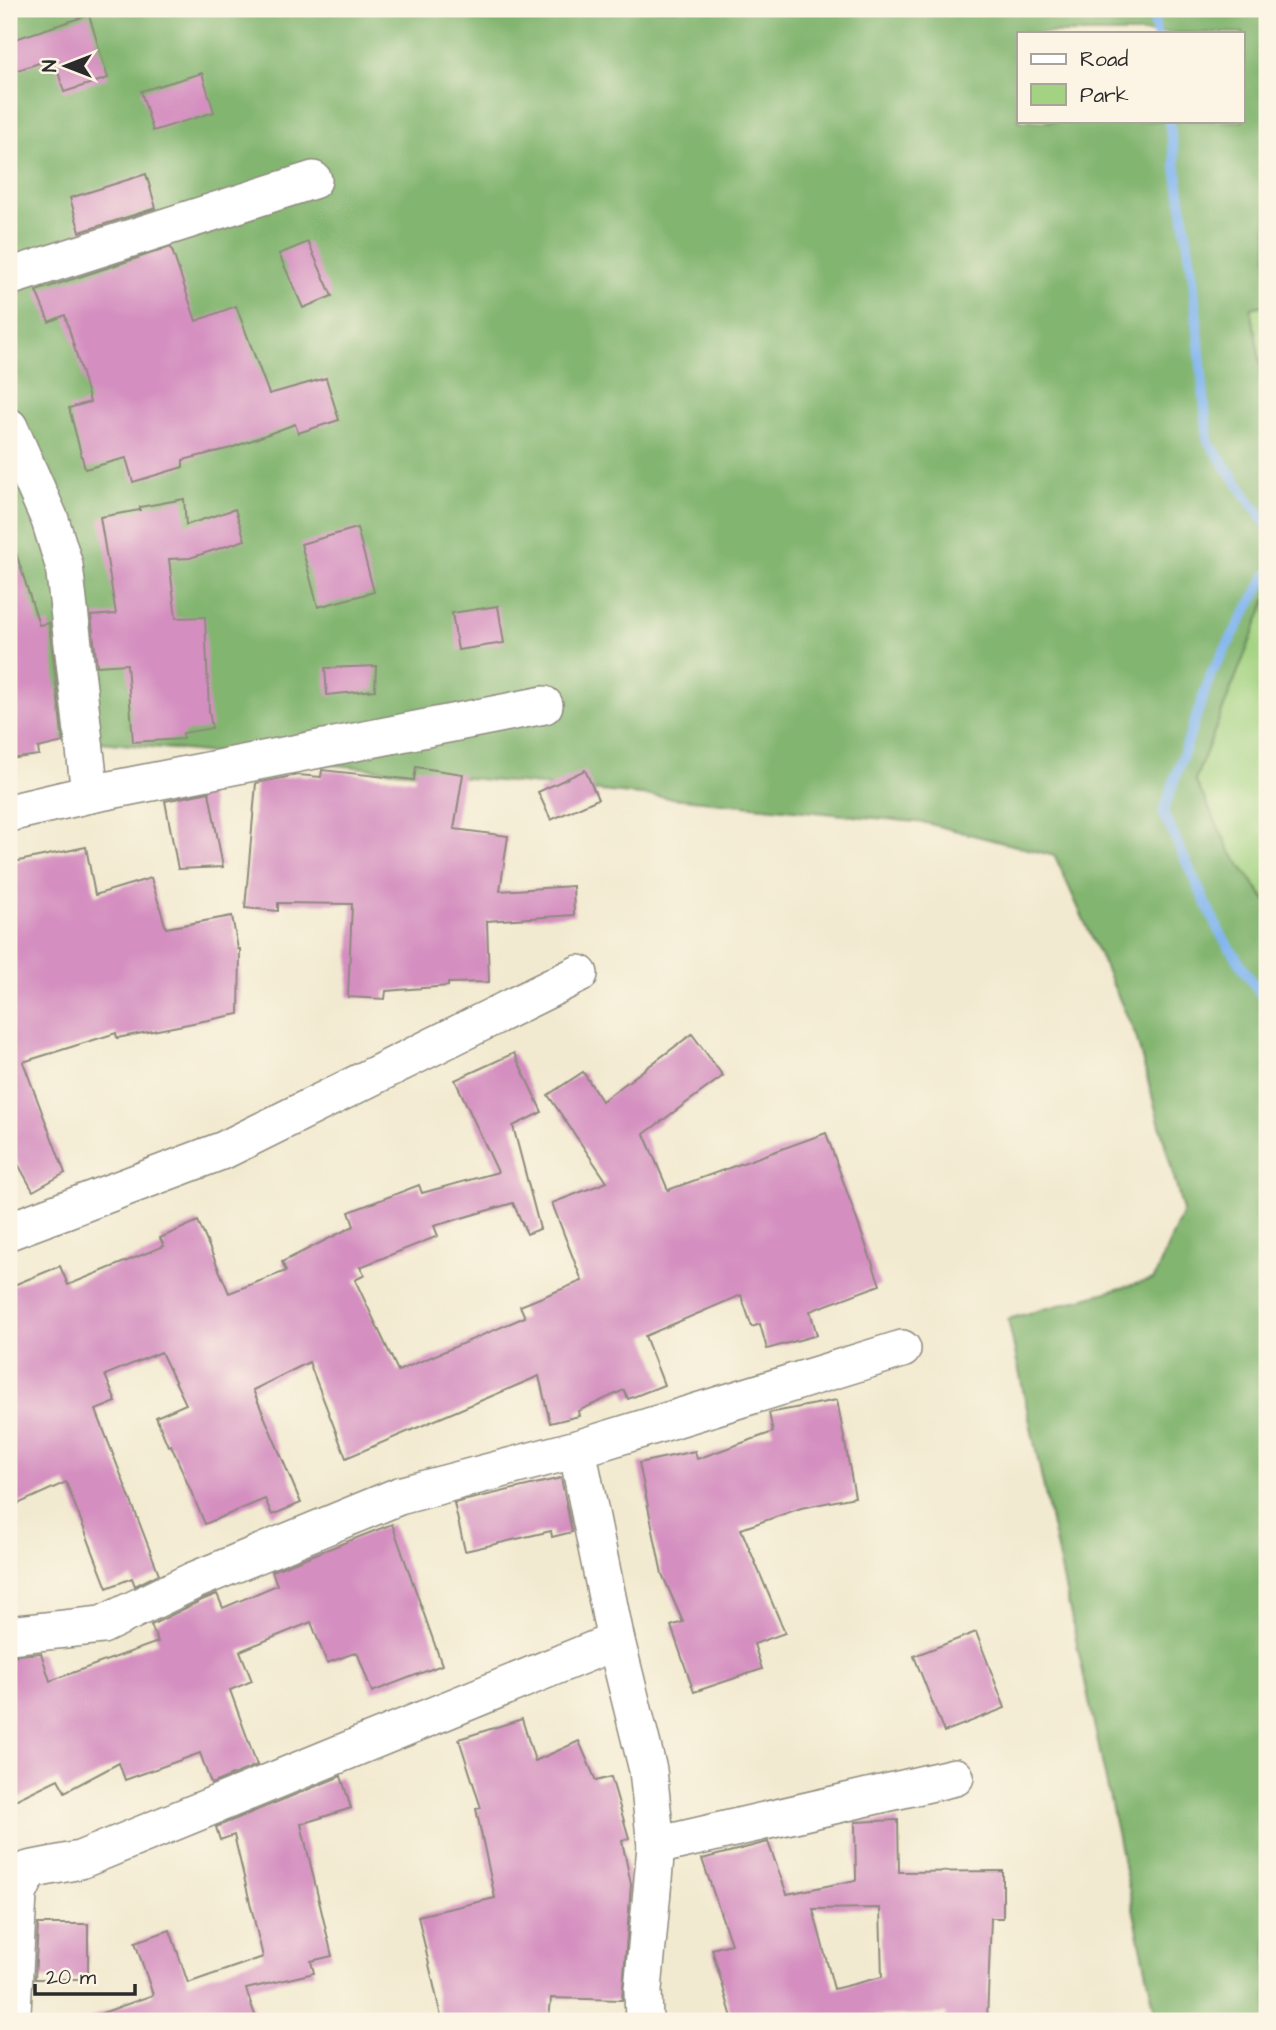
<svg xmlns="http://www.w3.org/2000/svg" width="1276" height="2030" viewBox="0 0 1276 2030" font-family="'Architects Daughter',sans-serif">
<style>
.green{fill:#a3d382;stroke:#677f56;stroke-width:2}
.forest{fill:#82b570;stroke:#56704e;stroke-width:2;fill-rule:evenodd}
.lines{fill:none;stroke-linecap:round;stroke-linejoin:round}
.stream{stroke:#82b6f0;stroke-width:10}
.building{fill:#d48ec0;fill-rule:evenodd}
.minor-casing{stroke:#8e8a7e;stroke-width:40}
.minor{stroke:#fff;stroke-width:37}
</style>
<rect width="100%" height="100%" fill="#fcf5e5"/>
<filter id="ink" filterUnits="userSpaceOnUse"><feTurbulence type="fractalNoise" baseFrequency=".0143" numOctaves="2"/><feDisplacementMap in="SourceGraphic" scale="14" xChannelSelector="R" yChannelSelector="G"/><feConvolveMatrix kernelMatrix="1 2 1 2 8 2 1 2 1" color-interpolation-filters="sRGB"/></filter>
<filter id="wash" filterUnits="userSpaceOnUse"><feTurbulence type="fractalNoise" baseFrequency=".00686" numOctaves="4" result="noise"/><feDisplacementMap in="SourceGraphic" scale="28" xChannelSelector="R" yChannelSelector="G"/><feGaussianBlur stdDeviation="1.57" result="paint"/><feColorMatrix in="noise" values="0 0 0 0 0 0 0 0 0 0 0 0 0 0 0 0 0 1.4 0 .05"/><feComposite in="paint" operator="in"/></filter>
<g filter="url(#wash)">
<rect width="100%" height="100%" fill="#f2ead0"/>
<!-- green -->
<g class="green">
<polygon points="1267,304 1267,403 1251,308"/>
<polygon points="1267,598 1267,902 1230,851 1195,780"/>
</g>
<!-- forest -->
<path class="forest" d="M 9,9 L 1267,9 L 1267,304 L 1251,308 L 1267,403 L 1267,598 L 1195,780 L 1230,851 L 1267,902 L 1267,2021 L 1157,2021 L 1008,1319 L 1154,1279 L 1183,1211 L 1136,1036 L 1055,856 L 926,823 L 9,733 ZM 1019,33 L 1243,33 L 1243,121 L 1019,121 Z"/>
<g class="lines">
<!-- stream -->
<g class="stream">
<polyline points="1153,9 1156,33"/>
<polyline points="1169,121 1193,278 1208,441 1267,525"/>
<polyline points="1267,574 1211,674 1163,813 1220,933 1267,1004"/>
</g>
</g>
<g id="blocks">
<!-- building -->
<g class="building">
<polygon points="89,15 108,78 64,92 54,58 9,73 9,41"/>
<polygon points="202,73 214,112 153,131 141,91"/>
<polygon points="146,174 156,208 80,232 70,198"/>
<polygon points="308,242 332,296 303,308 279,254"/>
<polygon points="171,247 196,321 236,306 269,394 326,378 339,420 298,433 295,424 231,448 183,460 183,467 133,482 126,458 85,469 69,408 90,402 65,315 49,322 36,291"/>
<polygon points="184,499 186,525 235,509 245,540 190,558 169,559 176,618 205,617 209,711 212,728 183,733 183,739 133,742 127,664 97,666 91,616 116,614 100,517 140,510 140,507"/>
<polygon points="357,528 374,592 318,607 301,544"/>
<polygon points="9,550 15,550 39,625 49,623 63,742 38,748 39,755 9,759"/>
<polygon points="498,606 504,643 458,650 452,613"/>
<polygon points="376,666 375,690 327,695 325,668"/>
<polygon points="416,767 463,774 454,829 508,836 500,891 573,886 574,915 487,921 489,982 448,983 448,986 386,991 385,999 348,997 352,904 278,903 278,911 245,908 256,783 298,775 321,777 322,770 414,780"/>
<polygon points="585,770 598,799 551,820 538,792"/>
<polygon points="209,792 223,867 178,869 165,801"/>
<polygon points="86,847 95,895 151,878 166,928 232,916 238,949 240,949 239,1014 117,1038 116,1033 23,1062 65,1173 33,1191 9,1148 9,863"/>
<polygon points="692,1034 723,1076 644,1134 668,1190 826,1133 880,1285 810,1311 817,1335 767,1349 760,1324 752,1327 741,1295 645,1336 664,1385 628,1399 624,1390 578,1411 579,1416 550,1423 539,1376 346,1458 309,1362 253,1390 301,1503 272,1515 265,1499 205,1524 171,1445 168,1446 156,1417 186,1404 161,1352 105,1375 116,1402 96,1410 159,1574 135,1586 132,1578 107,1588 66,1482 9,1508 9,1287 60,1266 68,1285 164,1246 160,1238 198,1221 229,1293 286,1271 282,1262 354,1226 349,1212 419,1185 422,1193 498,1172 455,1080 514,1053 542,1112 513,1126 540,1229 527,1234 513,1203 434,1226 438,1236 360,1267 365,1275 355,1280 398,1371 525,1317 520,1306 582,1281 552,1203 607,1182 548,1095 583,1072 602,1101"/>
<polygon points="837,1400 855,1497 801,1508 741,1529 785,1633 754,1644 762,1669 694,1692 671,1626 683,1622 662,1574 639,1463 695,1451 697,1459 773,1432 769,1413"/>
<polygon points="561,1478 572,1532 552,1537 551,1531 465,1551 454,1503"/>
<polygon points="392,1524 442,1665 372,1692 357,1652 327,1663 311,1622 240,1651 252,1681 230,1690 257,1765 211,1784 200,1753 125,1780 119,1763 65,1792 58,1779 9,1803 9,1656 41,1653 50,1681 158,1642 151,1625 202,1600 217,1594 223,1608 277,1585 272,1571"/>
<polygon points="976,1632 1005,1708 944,1732 914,1656"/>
<polygon points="522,1719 535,1761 579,1741 596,1781 611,1777 629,1838 622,1841 631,1884 622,2000 551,1998 549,2021 442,2021 418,1916 495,1898 476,1809 481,1808 459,1739"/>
<polygon points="341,1776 351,1808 301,1824 332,1956 311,1961 314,1973 246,1989 257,2021 91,2021 91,2017 153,1995 135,1942 170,1930 188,1983 263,1957 234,1835 220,1840 216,1827"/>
<path d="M 898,1820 L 899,1872 L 1003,1871 L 1003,1918 L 991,1918 L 987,2021 L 946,2021 L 946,2014 L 878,2016 L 857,2021 L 733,2021 L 712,1949 L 731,1944 L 702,1859 L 768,1842 L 787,1894 L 856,1880 L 855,1822 ZM 880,1908 L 882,1977 L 834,1989 L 813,1909 Z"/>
<polygon points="38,1924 88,1924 88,1979 35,1979"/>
</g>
</g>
</g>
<g filter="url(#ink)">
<use href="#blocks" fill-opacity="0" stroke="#8e8a7e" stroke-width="2"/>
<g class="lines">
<defs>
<g id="minor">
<polyline points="9,277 313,180"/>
<polyline points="9,427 50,520 64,565 90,794"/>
<polyline points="9,813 90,794 544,705"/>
<polyline points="9,1231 224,1150 579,974"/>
<polyline points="577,1449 616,1641 648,1770 656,1846 643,1990 644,2021"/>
<polyline points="9,1635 102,1625 193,1581 399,1496 577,1449 902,1349"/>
<polyline points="656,1846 955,1777"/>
<polyline points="9,2014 12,2012 18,1894 29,1870 80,1860 616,1641"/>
</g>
</defs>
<!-- minor casing -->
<use href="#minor" class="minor-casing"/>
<!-- minor -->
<use href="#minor" class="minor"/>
</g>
</g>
<!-- margin -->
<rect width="1276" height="2030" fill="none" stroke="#fcf5e5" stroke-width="35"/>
<!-- legend -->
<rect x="1017" y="32" width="228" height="91" fill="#fcf5e5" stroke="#a8a49b" stroke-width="2"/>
<rect x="1031" y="54" width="35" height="10" fill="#ffffff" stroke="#a8a49b" stroke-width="2"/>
<text x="1080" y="66" font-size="21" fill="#2b2b2b">Road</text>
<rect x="1031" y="84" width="35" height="21" fill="#a3d382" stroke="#a8a49b" stroke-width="2"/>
<text x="1080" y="102" font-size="21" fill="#2b2b2b">Park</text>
<!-- north arrow -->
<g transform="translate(66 66) rotate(270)" stroke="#fcf5e5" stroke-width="5" paint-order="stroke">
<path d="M0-5L12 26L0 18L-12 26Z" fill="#2b2b2b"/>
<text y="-10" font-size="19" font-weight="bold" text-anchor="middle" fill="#2b2b2b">N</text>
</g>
<!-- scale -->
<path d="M35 1984v10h100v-10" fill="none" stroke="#2b2b2b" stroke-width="3.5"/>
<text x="46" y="1984" font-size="21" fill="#2b2b2b" stroke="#fcf5e5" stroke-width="5" paint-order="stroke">20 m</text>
</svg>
